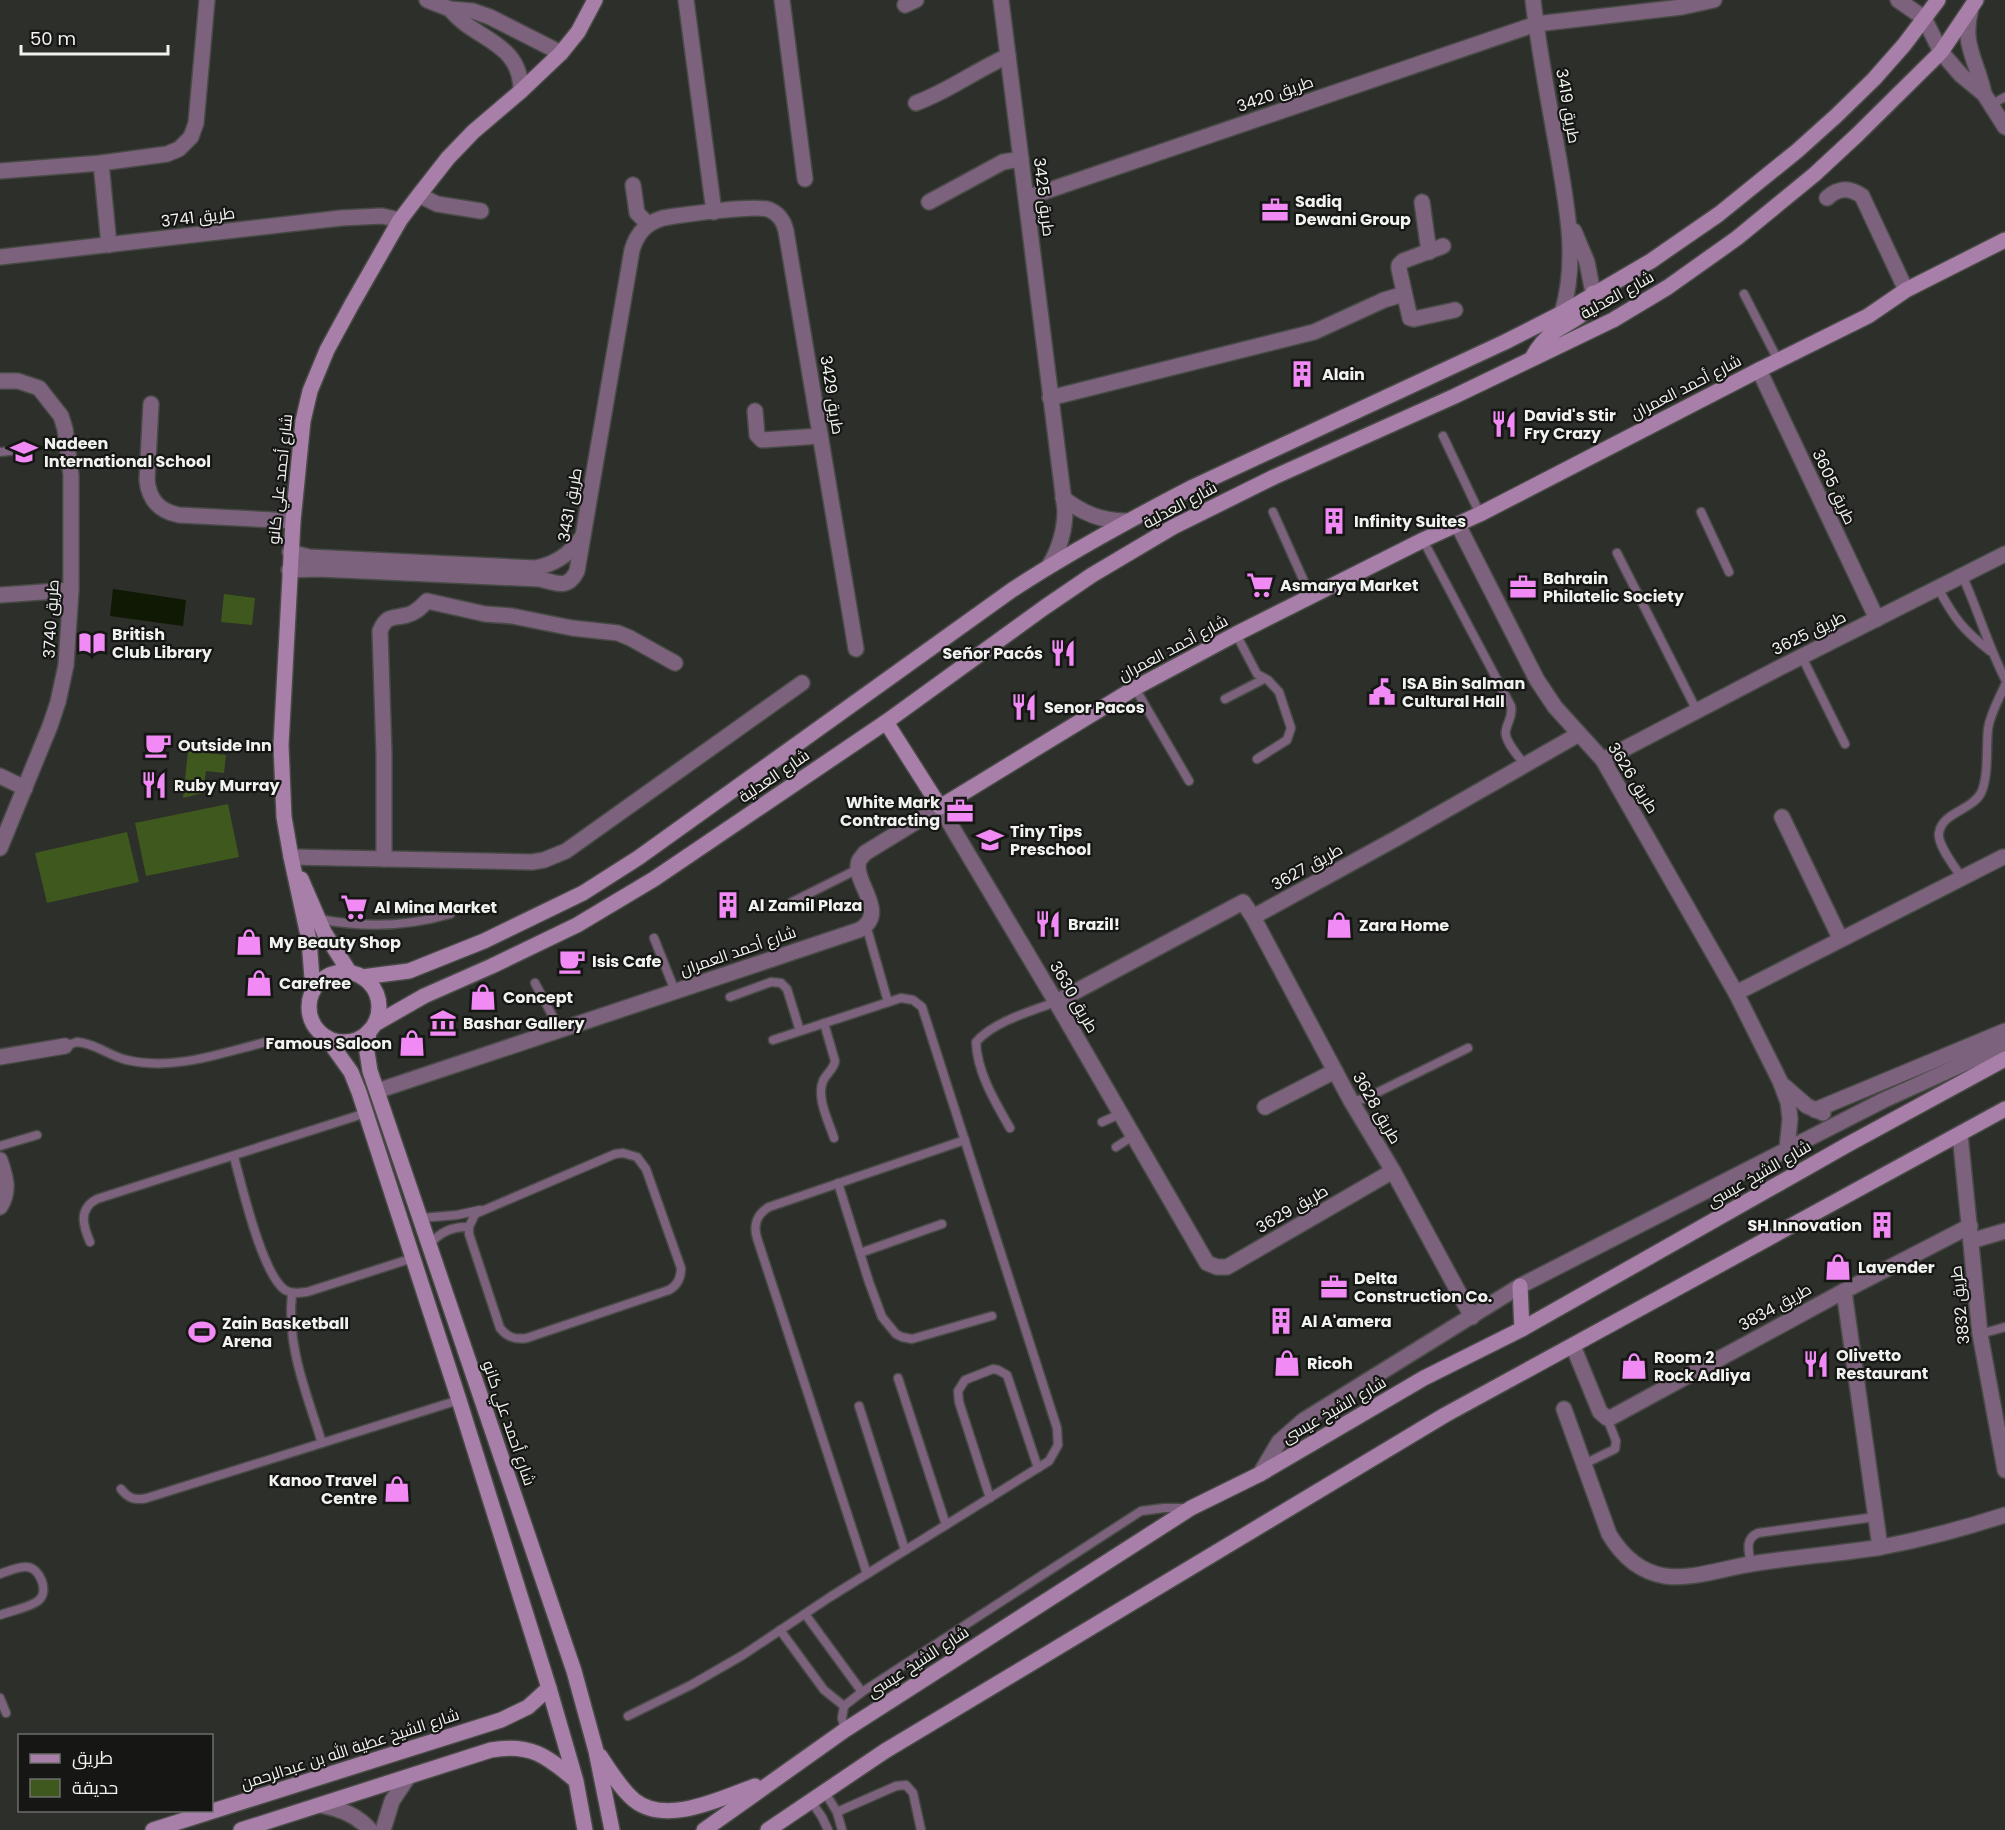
<svg xmlns="http://www.w3.org/2000/svg" width="2005" height="1830" viewBox="0 0 2005 1830" font-family="Poppins,Cairo,sans-serif">
<style>
.green{fill:#3f581d}
.water{fill:#0f1903}
.lines{fill:none;stroke-linecap:round;stroke-linejoin:round}
.lane-casing{stroke:#484a46;stroke-width:11}
.street-casing{stroke:#484a46;stroke-width:18}
.secondary-casing{stroke:#484a46;stroke-width:18}
.lane{stroke:#7c627c;stroke-width:8}
.street{stroke:#7c627c;stroke-width:15}
.secondary{stroke:#a87fa8;stroke-width:15}
.labels{text-anchor:middle;dominant-baseline:central;stroke-width:4.5;stroke-linejoin:round;paint-order:stroke}
.street-label{font-size:16px;fill:#f1f3f0;stroke:#161714}
.poi-label{font-size:16px;font-weight:bold;fill:#f1f3f0;stroke:#161714;text-anchor:start}
</style>
<rect width="100%" height="100%" fill="#2c2f2a"/>
<!-- green -->
<g class="green">
<polygon points="224,594 255,598 252,625 221,622"/>
<polygon points="188,751 226,755 224,773 206,771 203,793 183,798"/>
<polygon points="228,804 239,857 146,876 135,823"/>
<polygon points="127,832 139,882 47,903 35,853"/>
</g>
<!-- water -->
<polygon class="water" points="113,589 186,600 183,626 110,616"/>
<g class="lines">
<defs>
<g id="lane">
<polyline points="1992,104 2005,97"/>
<polyline points="1744,294 1778,360"/>
<polyline points="1443,436 1480,514"/>
<polyline points="0,452 30,449"/>
<polyline points="1273,512 1311,597"/>
<polyline points="1701,512 1729,572"/>
<path d="M 1423,540 L 1511,706 C 1513,717 1508,720 1506,730 C 1503,740 1519,757 1525,765"/>
<polyline points="1617,553 1697,711"/>
<path d="M 1962,575 C 1978,610 1988,646 2005,679"/>
<path d="M 1938,588 C 1954,618 1963,630 1990,651"/>
<polyline points="1236,634 1257,674 1268,680 1279,692 1291,728 1287,740 1257,759"/>
<polyline points="1802,657 1845,744"/>
<polyline points="1135,688 1189,781"/>
<polyline points="1225,699 1264,679"/>
<path d="M 1962,878 C 1955,867 1937,845 1939,833 C 1942,812 1971,811 1981,793 C 1989,776 1986,747 1988,729 C 1990,714 1999,699 2005,685"/>
<polyline points="792,902 858,869"/>
<path d="M 319,919 C 364,928 406,927 450,914"/>
<polyline points="866,925 888,1002"/>
<polyline points="654,938 675,991"/>
<polyline points="535,983 560,1030"/>
<polyline points="730,997 771,982 781,983 787,989 800,1031"/>
<path d="M 824,1023 L 835,1061 C 834,1069 826,1074 823,1081 C 816,1098 829,1122 834,1138"/>
<path d="M 65,1046 L 77,1042 L 83,1043 C 99,1046 112,1057 127,1060 C 174,1071 221,1053 266,1042"/>
<polyline points="1351,1101 1364,1099 1468,1048"/>
<polyline points="1102,1122 1120,1114"/>
<path d="M 1010,1128 C 995,1102 977,1072 976,1042 C 993,1022 1031,1011 1056,1002"/>
<polyline points="0,1146 37,1135"/>
<polyline points="1116,1147 1133,1136"/>
<path d="M 623,1153 L 637,1157 L 646,1169 L 681,1268 C 681,1278 678,1285 669,1290 L 527,1338 C 515,1340 507,1337 500,1328 L 469,1234 L 469,1227 L 475,1214 L 615,1154 Z"/>
<path d="M 234,1157 C 242,1186 262,1274 285,1290 C 292,1294 299,1293 307,1292 L 413,1258"/>
<polyline points="838,1183 869,1282 882,1317 896,1334 902,1337 912,1339 992,1316"/>
<polyline points="421,1218 457,1215 480,1210"/>
<path d="M 90,1242 C 83,1226 78,1209 97,1199 L 366,1113"/>
<path d="M 430,1244 C 440,1232 453,1226 469,1227"/>
<polyline points="860,1253 942,1224"/>
<path d="M 292,1293 C 286,1346 307,1394 322,1443"/>
<polyline points="1980,1334 2005,1327"/>
<polyline points="898,1378 946,1525"/>
<polyline points="859,1406 905,1550"/>
<polyline points="1584,1464 1615,1449 1616,1441 1607,1418"/>
<path d="M 121,1489 C 128,1498 135,1501 147,1498 L 459,1400"/>
<polyline points="990,1498 959,1402 958,1391 965,1380 993,1369 998,1370 1007,1375 1038,1468"/>
<path d="M 1751,1564 C 1749,1552 1744,1539 1758,1533 L 1875,1517"/>
<path d="M 0,1574 C 8,1571 19,1566 27,1567 C 40,1568 49,1591 39,1600 C 32,1607 10,1611 0,1615"/>
<path d="M 867,1574 L 757,1238 C 753,1225 757,1214 769,1207 L 965,1140"/>
<polyline points="805,1614 862,1692"/>
<polyline points="780,1630 824,1690 844,1706"/>
<polyline points="0,1698 6,1713"/>
<polyline points="628,1716 691,1685 743,1655 830,1597 1049,1461 1058,1445 1057,1428 922,1007 913,1000 901,998 773,1040"/>
<polyline points="845,1730 842,1718 844,1706 862,1692 1141,1511 1164,1508 1188,1508"/>
<polyline points="824,1791 837,1812 842,1830"/>
<polyline points="811,1801 822,1817 828,1830"/>
<polyline points="837,1812 896,1786 906,1785 913,1793 921,1830"/>
</g>
<g id="street">
<polyline points="427,0 450,9 473,11 490,17 561,53"/>
<polyline points="686,0 714,212"/>
<polyline points="782,0 805,179"/>
<path d="M 1001,0 L 1065,510 C 1065,531 1060,548 1049,566"/>
<path d="M 1533,0 C 1539,52 1549,103 1558,154 C 1567,208 1578,260 1562,313"/>
<polyline points="1898,0 1924,18 1941,52 1961,75 1984,94 2005,127"/>
<polyline points="905,5 916,0"/>
<path d="M 1971,8 C 1961,46 1977,59 1984,94"/>
<path d="M 450,9 C 475,41 521,41 521,91"/>
<path d="M 916,103 C 949,91 976,70 1008,56"/>
<polyline points="101,163 109,245"/>
<polyline points="0,171 101,163 167,154 179,149 191,137 196,123 207,0"/>
<polyline points="633,185 637,213 648,224"/>
<polyline points="419,195 437,204 481,211"/>
<polyline points="1026,198 1536,24 1682,7 1714,0"/>
<path d="M 1827,198 C 1838,188 1849,187 1862,196 L 1906,290"/>
<polyline points="929,202 1003,162 1021,159"/>
<polyline points="1422,202 1429,252"/>
<polyline points="1574,231 1587,262 1593,293"/>
<polyline points="1443,246 1403,261 1399,265 1399,269 1410,318 1414,319 1455,310"/>
<polyline points="0,257 341,218 382,216 400,220"/>
<polyline points="1759,370 1877,619"/>
<polyline points="0,381 18,381 39,388 61,416 65,429 71,475 71,590 66,665 58,702 50,726 0,848"/>
<polyline points="1050,398 1314,332 1384,300 1404,294"/>
<path d="M 151,404 L 147,480 C 149,500 159,511 179,515 L 293,521"/>
<polyline points="755,411 757,435 762,440 820,436"/>
<path d="M 1063,498 C 1082,513 1101,521 1126,521"/>
<polyline points="1458,525 1537,680 1555,707 1603,760 1736,993 1780,1081 1788,1102 1790,1119 1787,1149"/>
<path d="M 290,552 L 309,557 L 535,568 C 556,564 570,554 582,537"/>
<path d="M 289,570 L 319,569 L 540,579 C 556,583 568,590 577,571 L 632,250 C 637,233 646,223 663,218 C 681,215 758,204 770,210 C 779,214 784,222 786,231 L 856,649"/>
<polyline points="0,595 71,590"/>
<polyline points="1603,760 1779,668 2005,554"/>
<polyline points="0,776 25,788"/>
<polyline points="1782,817 1840,938"/>
<polyline points="291,857 532,862 544,860 566,851 802,683"/>
<path d="M 384,859 L 384,754 L 380,631 C 387,614 393,619 407,615 C 416,613 421,607 427,601 L 485,614 L 512,616 L 572,628 L 618,633 L 630,638 L 675,663"/>
<polyline points="1253,917 1351,1101 1393,1171 1472,1317"/>
<polyline points="1736,993 2003,857"/>
<polyline points="1056,1002 1243,902 1253,917 1397,838 1579,734"/>
<polyline points="0,1057 65,1046"/>
<polyline points="1784,1086 1807,1106 1823,1113"/>
<path d="M 377,1091 L 859,930 C 891,913 851,881 859,861 C 860,858 863,856 865,853 L 940,807 L 1056,1002 L 1207,1263 L 1217,1267 L 1227,1267 L 1393,1171"/>
<polyline points="1265,1107 1335,1071"/>
<polyline points="1815,1110 2005,1031"/>
<polyline points="1960,1134 1980,1334 2005,1470"/>
<path d="M 0,1160 C 6,1178 10,1191 0,1207"/>
<polyline points="1971,1241 2005,1231"/>
<polyline points="1844,1291 1880,1547"/>
<polyline points="1573,1346 1600,1412 1607,1418 1612,1417 1844,1291 1970,1226"/>
<path d="M 1564,1409 L 1609,1534 C 1622,1556 1640,1572 1665,1576 C 1691,1580 1725,1568 1751,1564 C 1794,1557 1838,1554 1882,1547 C 1924,1539 1965,1528 2005,1515"/>
<polyline points="1260,1474 1279,1442 1304,1420 1520,1286 1884,1100 2005,1045"/>
<path d="M 320,1805 C 339,1808 357,1815 370,1830"/>
<polyline points="383,1830 392,1801 408,1777"/>
</g>
<g id="secondary">
<path d="M 1532,358 C 1538,347 1544,339 1554,332 C 1568,322 1594,314 1593,293"/>
<polyline points="886,722 940,807 1135,688 1236,634 1423,540 1480,514 1759,370 1868,316 1906,290 2005,240"/>
<polyline points="301,879 324,932 350,973"/>
<circle cx="344" cy="1007" r="35"/>
<path d="M 362,977 L 409,971 L 484,941 L 583,893 L 638,858 L 1012,590 C 1070,552 1131,519 1193,487 L 1505,342 L 1562,313 L 1651,261 L 1719,214 L 1797,151 L 1836,116 L 1874,79 L 1904,45 L 1938,0"/>
<polyline points="313,991 309,940 291,857 284,817 281,745 293,521 303,421 310,391 327,350 352,304 400,220 419,195 448,158 473,132 521,91 561,53 578,32 595,0"/>
<polyline points="375,1024 424,996 492,966 577,925 654,879 886,722 1045,607 1092,575 1173,527 1274,477 1455,396 1613,320 1668,287 1737,238 1815,174 1857,135 1941,52 1976,0"/>
<polyline points="369,1031 367,1052 370,1071 574,1671 596,1751 612,1830"/>
<polyline points="326,1037 351,1072 359,1092 459,1400 549,1688 576,1781 585,1830"/>
<polyline points="1520,1286 1522,1329"/>
<path d="M 600,1756 C 610,1771 620,1788 634,1800 C 666,1826 722,1798 755,1786"/>
<polyline points="153,1830 501,1720 528,1707 549,1688"/>
<path d="M 241,1830 L 491,1750 C 530,1743 547,1756 575,1780"/>
<polyline points="704,1830 845,1730 1191,1508 1260,1474 1424,1378 1522,1329 1847,1145 2005,1059"/>
<polyline points="768,1830 885,1751 1445,1415 2005,1109"/>
</g>
</defs>
<!-- lane casing -->
<use href="#lane" class="lane-casing"/>
<!-- street casing -->
<use href="#street" class="street-casing"/>
<!-- secondary casing -->
<use href="#secondary" class="secondary-casing"/>
<!-- lane -->
<use href="#lane" class="lane"/>
<!-- street -->
<use href="#street" class="street"/>
<!-- secondary -->
<use href="#secondary" class="secondary"/>
</g>
<!-- icons -->
<defs>
<symbol id="office-bare" viewBox="-9 -9 18 18"><path d="M-6-3h4V-5.5h4V-3h4V5H-6ZM-1-4.5V-3h2v-1.5ZM-6 0V1H6V0Z" fill="#f18af4" stroke="#161714" stroke-width="2.5" paint-order="stroke"/></symbol>
<symbol id="building-bare" viewBox="-9 -9 18 18"><path d="M-4-6H4V6H1V3H-1V6H-4ZM-2.5-4.3h1.7v1.8h-1.7ZM.8-4.3h1.7v1.8H.8ZM-2.5-1h1.7V.8h-1.7ZM.8-1h1.7V.8H.8Z" fill="#f18af4" stroke="#161714" stroke-width="2.5" paint-order="stroke"/></symbol>
<symbol id="restaurant-bare" viewBox="-9 -9 18 18"><path d="M-5-6h1v4h1v-4h1v4h1v-4h1v5L-1.5 .5V6h-2V.5L-5-1ZM5-6V6H3V1.5H1.5Q1.5-4 5-6Z" fill="#f18af4" stroke="#161714" stroke-width="2.5" paint-order="stroke"/></symbol>
<symbol id="school-bare" viewBox="-9 -9 18 18"><path d="M0-5L7-2L0 1L-7-2ZM-4 1L0 2.5L4 1V4Q0 6-4 4Z" fill="#f18af4" stroke="#161714" stroke-width="2.5" paint-order="stroke"/></symbol>
<symbol id="supermarket-bare" viewBox="-9 -9 18 18"><path d="M-6-5.5h2.5l.6 2H6L4.5 2H-2.5L-4.4-4H-6ZM-1.5 3.2a1.3 1.3 0 1 0 .1 0ZM3 3.2a1.3 1.3 0 1 0 .1 0Z" fill="#f18af4" stroke="#161714" stroke-width="2.5" paint-order="stroke"/></symbol>
<symbol id="library-bare" viewBox="-9 -9 18 18"><path d="M-6-4Q-3-5.5-.7-3.5V5Q-3 3-6 4ZM6-4Q3-5.5 .7-3.5V5Q3 3 6 4Z" fill="#f18af4" stroke="#161714" stroke-width="2.5" paint-order="stroke"/></symbol>
<symbol id="civic-bare" viewBox="-9 -9 18 18"><path d="M-.6-6.5H3V-4.5H.6V-3L4-1V1h2V6H-6V1h2V-1L-.6-3ZM-1.2 2.5V6h2.4V2.5Z" fill="#f18af4" stroke="#161714" stroke-width="2.5" paint-order="stroke"/></symbol>
<symbol id="cafe-bare" viewBox="-9 -9 18 18"><path d="M-5.5-4.5H6V0H3Q3 3.5 0 3.5H-2.5Q-5.5 3.5-5.5 0ZM3-3.2v2h1.7v-2ZM-6 4.5H4V6H-6Z" fill="#f18af4" stroke="#161714" stroke-width="2.5" paint-order="stroke"/></symbol>
<symbol id="shop-bare" viewBox="-9 -9 18 18"><path d="M-5-2.5h2.3a2.7 3.5 0 0 1 5.4 0H5L5.5 6h-11ZM-1.5-2.5h3a1.5 2.3 0 0 0-3 0Z" fill="#f18af4" stroke="#161714" stroke-width="2.5" paint-order="stroke"/></symbol>
<symbol id="museum-bare" viewBox="-9 -9 18 18"><path d="M0-6L6-3V-2H-6V-3ZM-5-1h2V3h-2ZM-1-1h2V3h-2ZM3-1h2V3H3ZM-6 4H6V6H-6Z" fill="#f18af4" stroke="#161714" stroke-width="2.5" paint-order="stroke"/></symbol>
<symbol id="stadium-bare" viewBox="-9 -9 18 18"><path d="M0-5a6.5 5 0 1 0 0 10a6.5 5 0 1 0 0-10ZM-3.5-1.8h7v3.6h-7Z" fill="#f18af4" stroke="#161714" stroke-width="2.5" paint-order="stroke"/></symbol>
</defs>
<g fill-rule="evenodd">
<use href="#office-bare" x="1256" y="191" width="38" height="38"/>
<use href="#building-bare" x="1283" y="355" width="38" height="38"/>
<use href="#restaurant-bare" x="1485" y="405" width="38" height="38"/>
<use href="#school-bare" x="5" y="433" width="38" height="38"/>
<use href="#building-bare" x="1315" y="502" width="38" height="38"/>
<use href="#supermarket-bare" x="1241" y="566" width="38" height="38"/>
<use href="#office-bare" x="1504" y="568" width="38" height="38"/>
<use href="#library-bare" x="73" y="624" width="38" height="38"/>
<use href="#restaurant-bare" x="1044" y="634" width="38" height="38"/>
<use href="#civic-bare" x="1363" y="673" width="38" height="38"/>
<use href="#restaurant-bare" x="1005" y="688" width="38" height="38"/>
<use href="#cafe-bare" x="139" y="726" width="38" height="38"/>
<use href="#restaurant-bare" x="135" y="766" width="38" height="38"/>
<use href="#office-bare" x="941" y="792" width="38" height="38"/>
<use href="#school-bare" x="971" y="821" width="38" height="38"/>
<use href="#building-bare" x="709" y="886" width="38" height="38"/>
<use href="#supermarket-bare" x="335" y="888" width="38" height="38"/>
<use href="#restaurant-bare" x="1029" y="905" width="38" height="38"/>
<use href="#shop-bare" x="1320" y="906" width="38" height="38"/>
<use href="#shop-bare" x="230" y="923" width="38" height="38"/>
<use href="#cafe-bare" x="553" y="942" width="38" height="38"/>
<use href="#shop-bare" x="240" y="964" width="38" height="38"/>
<use href="#shop-bare" x="464" y="978" width="38" height="38"/>
<use href="#museum-bare" x="424" y="1004" width="38" height="38"/>
<use href="#shop-bare" x="393" y="1024" width="38" height="38"/>
<use href="#building-bare" x="1863" y="1206" width="38" height="38"/>
<use href="#shop-bare" x="1819" y="1248" width="38" height="38"/>
<use href="#office-bare" x="1315" y="1268" width="38" height="38"/>
<use href="#building-bare" x="1262" y="1302" width="38" height="38"/>
<use href="#stadium-bare" x="183" y="1313" width="38" height="38"/>
<use href="#shop-bare" x="1268" y="1344" width="38" height="38"/>
<use href="#restaurant-bare" x="1797" y="1345" width="38" height="38"/>
<use href="#shop-bare" x="1615" y="1347" width="38" height="38"/>
<use href="#shop-bare" x="378" y="1470" width="38" height="38"/>
</g>
<g class="labels">
<!-- street labels -->
<g class="street-label">
<text transform="translate(1275 94) rotate(-19)">طريق 3420</text>
<text transform="translate(1568 106) rotate(80)">طريق 3419</text>
<text transform="translate(1044 197) rotate(83)">طريق 3425</text>
<text transform="translate(198 217) rotate(-7)">طريق 3741</text>
<text transform="translate(1617 295) rotate(-29)">شارع العدلية</text>
<text transform="translate(1686 387) rotate(-27)">شارع أحمد العمران</text>
<text transform="translate(832 395) rotate(81)">طريق 3429</text>
<text transform="translate(280 479) rotate(-84)">شارع أحمد علي كانو</text>
<text transform="translate(1834 487) rotate(65)">طريق 3605</text>
<text transform="translate(570 505) rotate(-80)">طريق 3431</text>
<text transform="translate(1180 505) rotate(-28)">شارع العدلية</text>
<text transform="translate(51 619) rotate(-87)">طريق 3740</text>
<text transform="translate(1809 633) rotate(-26)">طريق 3625</text>
<text transform="translate(1173 648) rotate(-28)">شارع أحمد العمران</text>
<text transform="translate(774 776) rotate(-34)">شارع العدلية</text>
<text transform="translate(1633 778) rotate(58)">طريق 3626</text>
<text transform="translate(1307 867) rotate(-29)">طريق 3627</text>
<text transform="translate(738 951) rotate(-19)">شارع أحمد العمران</text>
<text transform="translate(1074 997) rotate(60)">طريق 3630</text>
<text transform="translate(1377 1108) rotate(60)">طريق 3628</text>
<text transform="translate(1759 1174) rotate(-30)">شارع الشيخ عيسى</text>
<text transform="translate(1292 1209) rotate(-30)">طريق 3629</text>
<text transform="translate(1960 1305) rotate(-96)">طريق 3832</text>
<text transform="translate(1775 1307) rotate(-29)">طريق 3834</text>
<text transform="translate(1334 1410) rotate(-30)">شارع الشيخ عيسى</text>
<text transform="translate(509 1423) rotate(71)">شارع أحمد علي كانو</text>
<text transform="translate(918 1662) rotate(-33)">شارع الشيخ عيسى</text>
<text transform="translate(350 1749) rotate(-18)">شارع الشيخ عطية الله بن عبدالرحمن</text>
</g>
<!-- poi labels -->
<g class="poi-label">
<text x="1295" y="201">Sadiq<tspan x="1295" dy="18">Dewani Group</tspan></text>
<text x="1322" y="374">Alain</text>
<text x="1524" y="415">David's Stir<tspan x="1524" dy="18">Fry Crazy</tspan></text>
<text x="44" y="443">Nadeen<tspan x="44" dy="18">International School</tspan></text>
<text x="1354" y="521">Infinity Suites</text>
<text x="1543" y="578">Bahrain<tspan x="1543" dy="18">Philatelic Society</tspan></text>
<text x="1280" y="585">Asmarya Market</text>
<text x="112" y="634">British<tspan x="112" dy="18">Club Library</tspan></text>
<text x="1043" y="653" text-anchor="end">Señor Pacós</text>
<text x="1402" y="683">ISA Bin Salman<tspan x="1402" dy="18">Cultural Hall</tspan></text>
<text x="1044" y="707">Senor Pacos</text>
<text x="178" y="745">Outside Inn</text>
<text x="174" y="785">Ruby Murray</text>
<text x="940" y="802" text-anchor="end">White Mark<tspan x="940" dy="18">Contracting</tspan></text>
<text x="1010" y="831">Tiny Tips<tspan x="1010" dy="18">Preschool</tspan></text>
<text x="748" y="905">Al Zamil Plaza</text>
<text x="374" y="907">Al Mina Market</text>
<text x="1068" y="924">Brazil!</text>
<text x="1359" y="925">Zara Home</text>
<text x="269" y="942">My Beauty Shop</text>
<text x="592" y="961">Isis Cafe</text>
<text x="279" y="983">Carefree</text>
<text x="503" y="997">Concept</text>
<text x="463" y="1023">Bashar Gallery</text>
<text x="392" y="1043" text-anchor="end">Famous Saloon</text>
<text x="1862" y="1225" text-anchor="end">SH Innovation</text>
<text x="1858" y="1267">Lavender</text>
<text x="1354" y="1278">Delta<tspan x="1354" dy="18">Construction Co.</tspan></text>
<text x="1301" y="1321">Al A'amera</text>
<text x="222" y="1323">Zain Basketball<tspan x="222" dy="18">Arena</tspan></text>
<text x="1836" y="1355">Olivetto<tspan x="1836" dy="18">Restaurant</tspan></text>
<text x="1654" y="1357">Room 2<tspan x="1654" dy="18">Rock Adliya</tspan></text>
<text x="1307" y="1363">Ricoh</text>
<text x="377" y="1480" text-anchor="end">Kanoo Travel<tspan x="377" dy="18">Centre</tspan></text>
</g>
</g>
<!-- legend -->
<rect x="18" y="1734" width="195" height="78" fill="#161714" stroke="#6e6f6c" stroke-width="1.5"/>
<rect x="30" y="1754" width="30" height="9" fill="#a87fa8" stroke="#6e6f6c" stroke-width="1.5"/>
<text x="72" y="1764" font-size="18" fill="#f1f3f0">طريق</text>
<rect x="30" y="1779" width="30" height="18" fill="#3f581d" stroke="#6e6f6c" stroke-width="1.5"/>
<text x="72" y="1794" font-size="18" fill="#f1f3f0">حديقة</text>
<!-- scale -->
<path d="M21 45v9h147v-9" fill="none" stroke="#f1f3f0" stroke-width="3"/>
<text x="30" y="45" font-size="18" fill="#f1f3f0" stroke="#161714" stroke-width="4.5" paint-order="stroke">50 m</text>
</svg>
